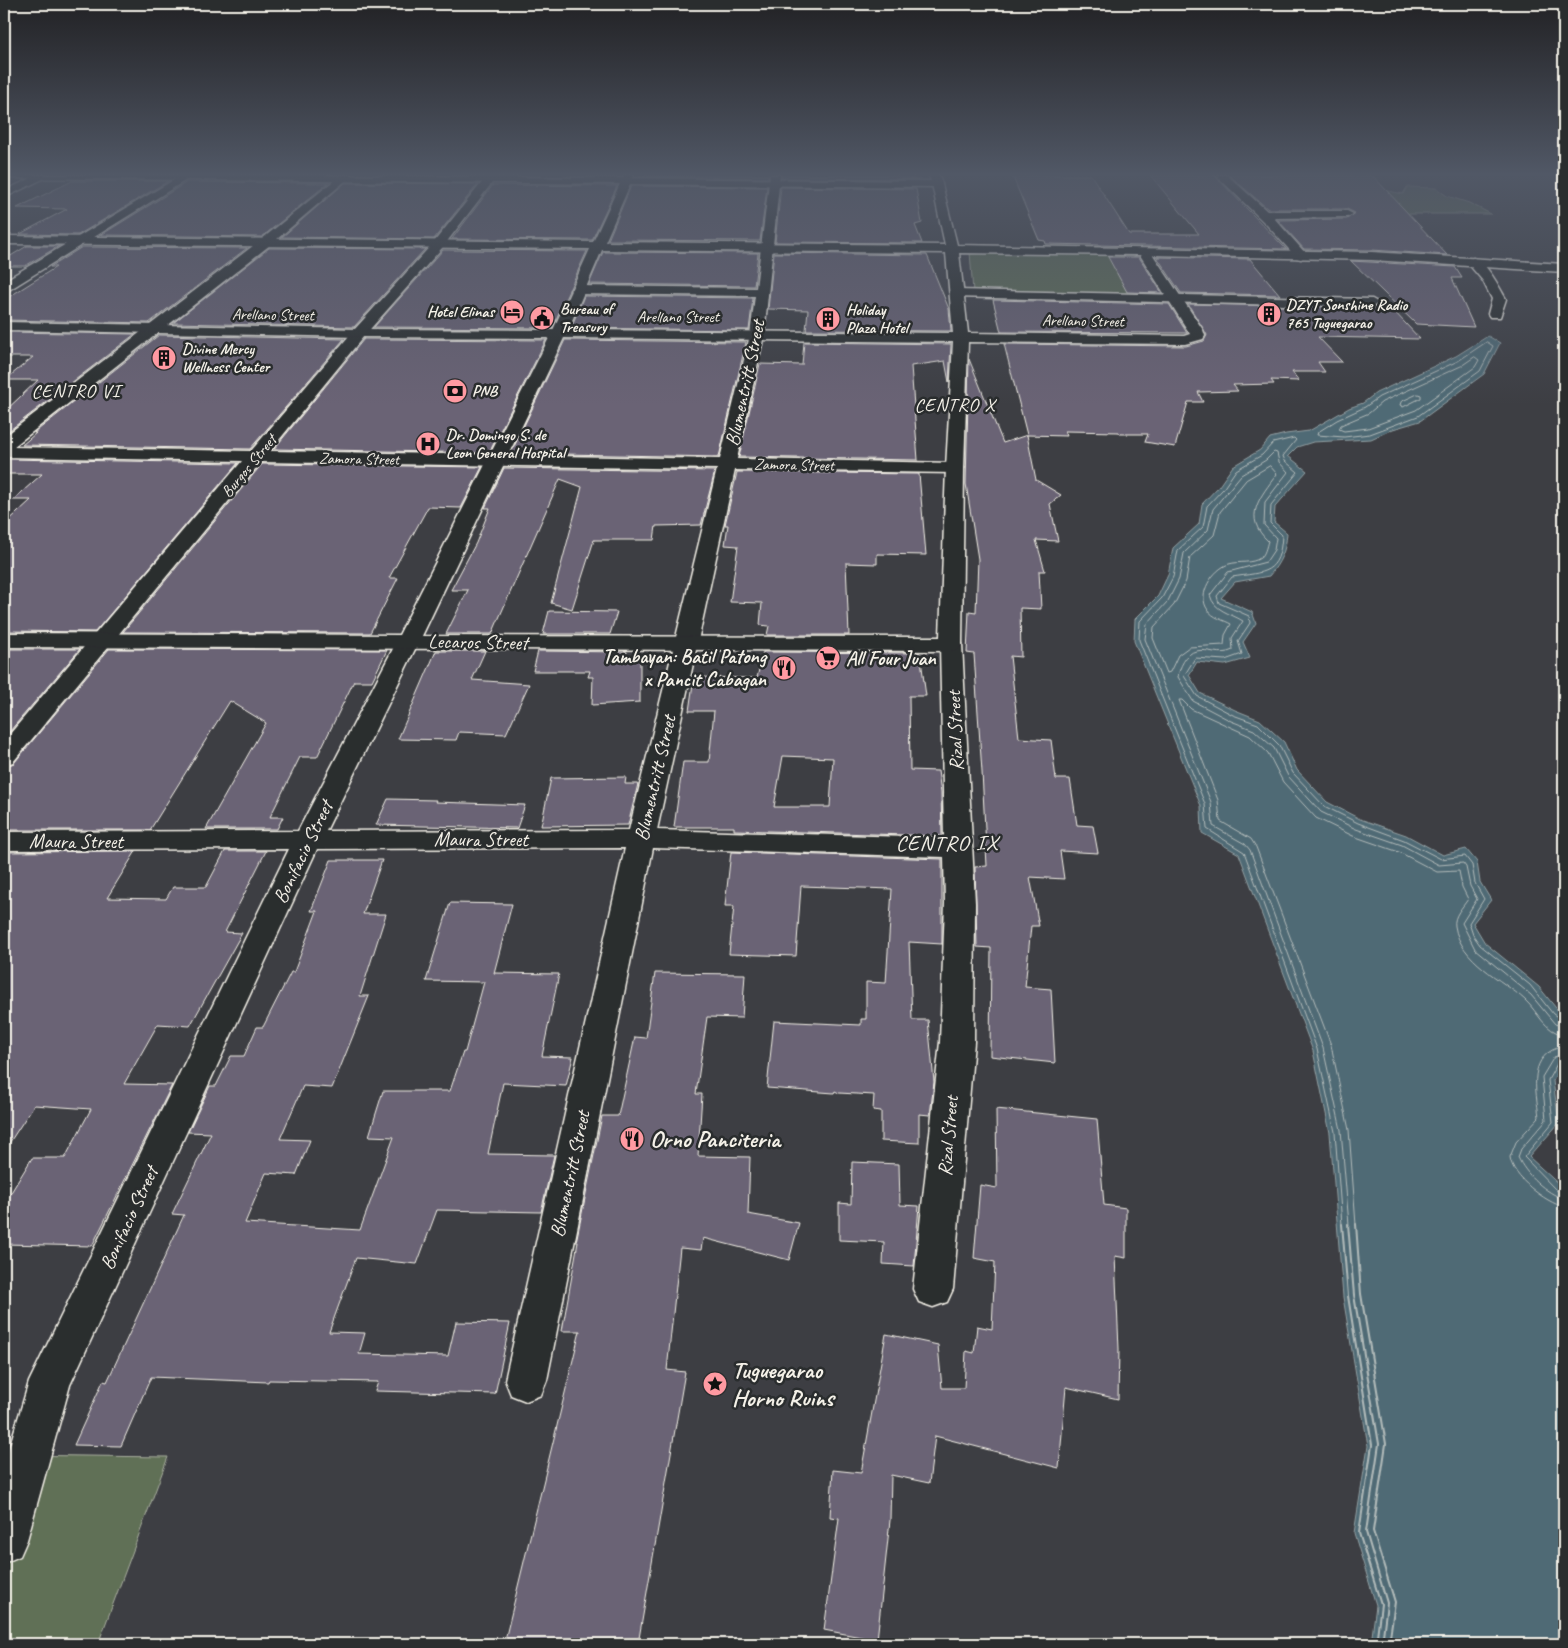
<svg xmlns="http://www.w3.org/2000/svg" width="1568" height="1648" viewBox="0 0 1568 1648" font-family="Caveat,sans-serif">
<style>
.green{fill:#616f57;stroke:#aab0a0}
.water{fill:#506a75;stroke:#92a0a3}
.lines{fill:none;stroke-linecap:round;stroke-linejoin:round}
.shore-far1{stroke:#b2bbba;stroke-width:1}
.shore{stroke:#b2bbba;stroke-width:2}
.building{fill:#6a6475;stroke:#f4f1e8;fill-rule:evenodd}
.minor-casing{stroke:#f4f1e8;stroke-width:3}
.tertiary-casing{stroke:#f4f1e8;stroke-width:3}
.primary-casing{stroke:#f4f1e8;stroke-width:3}
.minor{fill:#2a2d2e;fill-rule:evenodd}
.tertiary{fill:#2a2d2e;fill-rule:evenodd}
.primary{fill:#2a2d2e;fill-rule:evenodd}
.labels{text-anchor:middle;dominant-baseline:central;stroke-width:5;stroke-linejoin:round;paint-order:stroke}
.far-poi-label{font-size:16px;font-weight:bold;fill:#f4f1e8;stroke:#2a2d2e;text-anchor:start}
.far-street-label{font-size:16px;fill:#f4f1e8;stroke:#2a2d2e}
.far-quarter-label{font-size:19px;letter-spacing:1px;fill:#f4f1e8;stroke:#2a2d2e}
.street-label{font-size:20px;fill:#f4f1e8;stroke:#2a2d2e}
.poi-label{font-size:20px;font-weight:bold;fill:#f4f1e8;stroke:#2a2d2e;text-anchor:end}
.quarter-label{font-size:22px;letter-spacing:1px;fill:#f4f1e8;stroke:#2a2d2e}
.near-poi-label{font-size:24px;font-weight:bold;fill:#f4f1e8;stroke:#2a2d2e;text-anchor:start}
</style>
<rect width="100%" height="100%" fill="#3d3e43"/>
<filter id="ink" filterUnits="userSpaceOnUse"><feTurbulence type="fractalNoise" baseFrequency=".02" numOctaves="2"/><feDisplacementMap in="SourceGraphic" scale="10" xChannelSelector="R" yChannelSelector="G"/><feConvolveMatrix kernelMatrix="1 2 1 2 8 2 1 2 1" color-interpolation-filters="sRGB"/></filter>
<g filter="url(#ink)">
<!-- green -->
<g class="green">
<polygon points="1407,187 1436,188 1447,196 1469,203 1491,214 1405,214 1379,189 1403,194"/>
<polygon points="970,252 1133,253 1158,297 973,292"/>
<polygon points="4,1455 168,1457 98,1644 4,1644"/>
</g>
<!-- water -->
<path class="water" d="M 1488,336 L 1500,343 L 1484,374 L 1420,421 L 1393,429 L 1371,439 L 1313,442 L 1297,447 L 1288,456 L 1307,471 L 1275,507 L 1274,522 L 1287,533 C 1286,551 1280,563 1269,576 L 1235,582 L 1221,598 L 1252,612 L 1256,623 L 1243,642 L 1250,658 L 1225,665 L 1197,662 L 1189,675 L 1200,693 L 1235,710 L 1260,720 L 1284,742 L 1297,770 L 1327,802 L 1360,819 L 1406,835 L 1443,855 L 1466,849 L 1477,862 L 1480,882 L 1491,900 L 1473,923 L 1485,943 L 1539,987 L 1564,1018 L 1564,1061 L 1553,1081 L 1559,1123 L 1529,1157 L 1564,1189 L 1564,1644 L 1371,1644 L 1376,1605 L 1354,1533 L 1368,1446 L 1343,1297 L 1330,1133 L 1313,1051 L 1239,854 L 1202,833 L 1201,806 L 1134,641 L 1135,619 L 1158,596 L 1168,575 L 1173,548 L 1199,524 L 1202,504 L 1219,486 L 1233,466 L 1260,450 L 1270,438 L 1286,434 L 1309,431 L 1349,408 L 1363,403 L 1376,393 L 1456,356 Z"/>
<g class="lines">
<!-- shore-far1 -->
<g class="shore-far1">
<polygon points="1487,342 1493,346 1480,371 1418,416 1370,434 1344,437 1317,435 1318,432 1337,420 1365,407 1379,397 1458,361"/>
<polygon points="1475,357 1479,360 1475,367 1416,410 1368,428 1344,431 1339,429 1341,425 1369,413 1382,402 1461,366"/>
<polygon points="1418,394 1421,395 1421,398 1403,407 1400,405 1401,402"/>
<path d="M 1270,466 L 1277,474 C 1260,497 1242,517 1268,541 C 1266,547 1265,555 1260,558 C 1252,564 1239,561 1229,564 C 1213,569 1196,595 1208,610 C 1213,618 1224,620 1231,624 L 1225,635 L 1224,645 L 1189,647 L 1178,655 L 1170,672 L 1167,673 L 1153,638 L 1154,627 L 1174,605 L 1186,581 L 1190,557 L 1214,535 L 1220,512 L 1246,480 Z"/>
<path d="M 1564,1046 C 1526,1054 1536,1090 1539,1117 L 1516,1142 L 1510,1157 C 1512,1177 1545,1202 1564,1207"/>
<path d="M 1564,1054 L 1554,1057 L 1542,1077 L 1546,1120 L 1521,1149 L 1518,1157 C 1525,1174 1546,1193 1564,1199"/>
<polyline points="1564,1060 1558,1062 1548,1080 1553,1122 1524,1157 1556,1190 1564,1193"/>
<path d="M 1342,1225 L 1335,1132 L 1317,1049 L 1244,852 L 1207,829 L 1205,804 L 1139,640 L 1140,621 L 1162,598 L 1173,577 L 1178,550 L 1203,527 L 1207,506 L 1223,489 L 1236,470 L 1262,455 L 1273,443 L 1294,438 L 1296,440 L 1283,456 L 1285,461 L 1298,472 L 1271,505 L 1270,523 L 1282,535 C 1280,575 1264,572 1232,577 L 1217,596 L 1219,603 L 1249,616 L 1250,623 L 1238,641 L 1242,654 L 1225,660 L 1195,658 L 1184,676 L 1197,696 L 1233,715 L 1258,724 L 1279,745 L 1293,773 L 1324,806 L 1358,823 L 1404,840 L 1441,859 L 1465,856 L 1472,865 L 1475,883 L 1484,899 L 1469,923 L 1473,935 L 1480,945 L 1530,985 L 1553,1014 L 1564,1021"/>
<path d="M 1349,1225 L 1341,1130 L 1323,1048 L 1250,850 L 1245,844 L 1213,826 L 1211,802 L 1145,639 L 1147,624 L 1168,601 L 1179,579 L 1184,553 L 1208,530 L 1213,509 L 1241,475 L 1266,460 L 1274,452 L 1277,453 L 1279,462 L 1288,472 L 1265,502 L 1264,525 L 1276,538 L 1274,550 L 1266,562 L 1228,572 L 1210,595 C 1214,611 1230,613 1243,621 L 1232,638 L 1233,650 C 1218,657 1210,648 1196,651 C 1186,653 1179,668 1178,677 L 1193,701 L 1231,721 L 1254,730 L 1274,748 L 1288,776 L 1321,812 L 1356,829 L 1402,845 L 1439,865 L 1463,863 L 1466,867 L 1470,886 L 1477,899 L 1462,923 L 1475,949 L 1531,995 L 1555,1024 L 1564,1027"/>
<path d="M 1356,1225 L 1349,1130 L 1331,1045 L 1256,847 L 1251,839 L 1220,821 L 1218,800 L 1179,700 L 1182,700 L 1191,709 L 1250,736 L 1268,753 L 1283,782 L 1316,818 L 1353,836 L 1399,852 L 1437,872 L 1459,871 L 1462,887 L 1468,899 C 1463,907 1453,916 1455,926 C 1460,961 1502,979 1525,1000 C 1539,1013 1544,1031 1564,1035"/>
</g>
<!-- shore -->
<g class="shore">
<polyline points="1342,1224 1348,1296 1372,1445 1359,1533 1381,1604 1376,1644"/>
<polyline points="1348,1224 1354,1295 1379,1444 1366,1532 1387,1603 1382,1644"/>
<polyline points="1356,1224 1361,1294 1386,1444 1373,1531 1395,1602 1389,1644"/>
</g>
</g>
<!-- building -->
<g class="building">
<polygon points="638,175 768,175 768,178 637,176"/>
<polygon points="782,175 913,175 914,179 782,178"/>
<polygon points="1012,175 1091,175 1129,234 1199,234 1150,175 1214,175 1286,249 1046,244 1045,241 1039,240"/>
<polygon points="1229,175 1372,175 1447,255 1372,250 1304,249 1278,220 1347,219 1355,213 1347,209 1268,209"/>
<polygon points="72,181 168,181 78,235 20,234 67,209 17,208"/>
<polygon points="187,182 328,183 262,237 101,235"/>
<polygon points="345,183 478,184 434,239 282,237"/>
<polygon points="493,185 617,186 592,240 452,239"/>
<polygon points="631,186 767,187 760,241 608,240"/>
<polygon points="781,187 916,189 922,223 915,225 922,243 775,242"/>
<polygon points="27,246 59,246 25,266 4,266 4,260"/>
<polygon points="82,247 247,248 149,323 4,320 4,300 56,267 50,267"/>
<polygon points="269,248 425,249 354,327 173,323"/>
<polygon points="443,250 587,251 552,328 374,327"/>
<polygon points="603,252 758,253 754,286 589,284"/>
<polygon points="774,253 927,255 949,309 951,331 806,330 808,310 768,309"/>
<polygon points="1108,257 1139,257 1162,293 1127,292"/>
<polygon points="1157,257 1250,259 1280,295 1181,293"/>
<polygon points="1351,261 1455,267 1462,278 1452,278 1474,327 1416,324"/>
<polygon points="584,296 753,298 749,330 571,328"/>
<polygon points="993,300 1169,304 1187,333 1001,332"/>
<polygon points="1188,304 1391,308 1420,339 1318,337 1342,362 1318,362 1325,372 1292,372 1299,381 1271,380 1274,384 1233,385 1238,391 1198,392 1203,402 1188,402 1175,447 1145,442 1148,434 1120,434 1119,432 1065,431 1067,436 1027,435 1036,480 1061,495 1050,504 1058,541 1036,540 1045,571 1039,571 1041,609 1020,608 1021,657 1010,656 1019,738 1051,740 1056,779 1070,779 1077,825 1093,826 1098,853 1060,851 1064,879 1030,877 1039,926 1031,926 1025,987 1051,989 1055,1063 990,1056 991,948 977,947 975,867 987,866 982,772 974,654 967,653 969,611 976,612 978,559 966,484 969,359 1003,443 1027,435 1004,344 1186,346 1204,341 1207,335"/>
<polygon points="4,332 135,334 6,433 4,433 4,412 38,380 5,380 33,357 4,357"/>
<polygon points="159,335 344,339 250,449 22,445 36,433 34,433"/>
<polygon points="364,339 546,340 489,453 274,449"/>
<polygon points="565,340 746,342 719,457 511,453"/>
<polygon points="804,342 951,344 949,382 945,361 911,366 918,460 739,457 760,364 802,365"/>
<polygon points="5,459 238,463 95,632 4,631 4,525 31,500 13,500 42,474 4,474"/>
<polygon points="262,464 482,467 461,508 428,507 389,578 398,578 370,633 123,632"/>
<polygon points="504,468 715,471 701,525 656,526 654,540 594,540 572,609 551,603 582,487 560,479 492,634 446,634 468,590 451,590 476,543 490,508 485,508"/>
<polygon points="737,472 919,474 926,555 877,554 877,564 846,563 849,635 767,635 769,626 760,625 762,603 730,602 738,546 725,545 728,525 725,525"/>
<polygon points="549,611 617,612 610,634 543,634"/>
<polygon points="4,649 80,649 4,738"/>
<polygon points="109,649 387,650 372,681 354,681 317,757 300,757 270,817 283,817 277,829 206,829 266,723 230,701 150,830 4,830 4,767 14,763"/>
<polygon points="436,651 485,651 472,680 529,684 506,734 459,732 456,740 398,739"/>
<polygon points="538,651 627,652 626,659 640,659 640,702 592,705 593,677 588,677 590,671 533,671"/>
<path d="M 763,652 L 920,653 L 926,696 L 909,696 L 910,770 L 938,771 L 941,793 L 942,836 L 734,830 L 734,827 L 674,827 L 683,762 L 709,762 L 714,711 L 689,711 L 694,677 L 757,678 ZM 783,756 L 833,758 L 830,807 L 774,807 Z"/>
<polygon points="626,777 625,784 638,784 628,825 541,826 551,778"/>
<polygon points="388,799 436,800 435,802 525,805 517,828 376,825"/>
<polygon points="136,851 107,898 166,899 173,887 206,887 225,851 266,851 225,932 242,933 190,1026 158,1024 124,1084 172,1085 92,1246 4,1244 4,1204 32,1158 65,1158 91,1109 34,1105 4,1151 4,852"/>
<polygon points="731,852 942,859 942,944 909,942 912,1020 928,1020 934,1082 930,1115 919,1114 919,1143 881,1141 881,1111 873,1110 874,1095 839,1093 835,1091 834,1093 767,1088 774,1021 861,1025 861,1019 866,1019 866,982 886,983 892,889 801,886 796,956 729,954 734,906 725,906"/>
<polygon points="331,860 382,860 363,914 386,914 360,996 369,996 332,1088 303,1086 280,1139 310,1140 296,1175 266,1173 245,1223 360,1230 394,1137 369,1136 383,1091 450,1091 463,1052 465,1052 484,982 426,981 450,903 512,904 494,973 559,974 542,1056 573,1057 566,1086 503,1083 488,1154 554,1155 541,1212 437,1210 417,1264 356,1258 329,1332 365,1333 359,1354 448,1356 456,1322 510,1323 495,1394 375,1391 378,1382 269,1380 268,1382 151,1377 121,1446 74,1445 103,1381 107,1382 184,1215 172,1214 211,1133 188,1132 210,1086 216,1086 231,1056 244,1056 257,1027 263,1027 291,972 294,972 317,911 311,911"/>
<polygon points="655,973 745,974 742,1018 707,1017 696,1094 702,1094 698,1156 750,1157 748,1214 799,1223 789,1260 703,1238 701,1250 680,1248 667,1370 685,1372 638,1644 504,1644 580,1331 562,1331 578,1242 576,1242 602,1116 618,1116 635,1037 646,1038"/>
<polygon points="996,1109 1097,1119 1104,1205 1126,1208 1126,1258 1115,1256 1119,1349 1118,1399 1066,1387 1059,1468 935,1436 929,1483 891,1475 890,1520 877,1640 824,1630 839,1518 830,1517 833,1470 861,1473 886,1334 938,1345 942,1388 964,1388 966,1351 974,1353 977,1326 992,1329 995,1262 974,1258 980,1185 997,1188"/>
<polygon points="852,1162 899,1164 900,1205 919,1206 914,1266 883,1264 884,1242 839,1240 839,1203 851,1204"/>
</g>
<g class="lines">
<defs>
<g id="minor">
<polygon points="38,175 51,175 4,198 4,191"/>
<polygon points="182,175 194,175 9,290 4,291 4,281"/>
<polygon points="341,175 352,175 270,245 13,447 251,451 354,330 434,242 488,175 498,175 442,248 364,336 270,451 720,459 750,335 755,296 577,294 570,290 577,286 756,288 770,175 780,175 764,335 737,459 955,463 961,464 964,468 961,472 955,473 735,470 657,830 944,838 940,644 943,639 951,637 959,639 962,644 975,903 974,1042 953,1289 947,1302 933,1307 919,1302 913,1289 940,1042 945,903 944,857 653,848 547,1380 541,1395 526,1401 511,1395 505,1380 625,848 317,849 70,1385 27,1540 20,1556 4,1563 4,1465 29,1382 289,849 4,850 4,832 298,831 397,641 400,636 408,634 416,636 419,641 326,831 629,830 717,469 261,462 13,762 4,765 4,741 242,461 4,457 4,437 262,239"/>
<polygon points="1216,175 1227,175 1267,211 1347,211 1353,214 1347,217 1274,218 1307,255 1301,259 1297,258 1267,225"/>
<path d="M 1473,258 C 1487,262 1499,287 1506,299 L 1500,317 L 1490,317 L 1488,314 L 1492,299 L 1483,281 L 1467,262 Z"/>
<polygon points="957,290 1372,299 1379,303 1372,307 952,297 950,294"/>
</g>
<path id="tertiary" d="M 624,175 L 634,175 L 605,242 L 945,245 L 932,184 L 937,181 L 942,184 L 957,245 L 1372,252 L 1564,264 L 1564,272 L 1372,260 L 1153,255 L 1203,330 L 1205,336 L 1203,339 L 1185,344 L 968,342 L 964,468 L 962,644 L 959,649 L 951,651 L 4,647 L 4,633 L 399,635 L 549,338 L 359,337 L 4,330 L 4,322 L 359,329 L 553,330 L 590,249 L 4,244 L 4,236 L 593,242 ZM 602,250 L 946,253 L 953,333 L 568,330 ZM 959,253 L 1140,255 L 1190,334 L 1184,336 L 968,333 ZM 564,338 L 953,342 L 946,468 L 940,637 L 422,636 Z"/>
<polygon id="primary" points="4,175 304,175 931,181 929,175 939,175 942,184 937,187 4,178"/>
</defs>
<!-- minor casing -->
<use href="#minor" class="minor-casing"/>
<!-- tertiary casing -->
<use href="#tertiary" class="tertiary-casing"/>
<!-- primary casing -->
<use href="#primary" class="primary-casing"/>
<!-- minor -->
<use href="#minor" class="minor"/>
<!-- tertiary -->
<use href="#tertiary" class="tertiary"/>
<!-- primary -->
<use href="#primary" class="primary"/>
</g>
</g>
<!-- sky -->
<linearGradient id="sky" x2="0" y2="1"><stop stop-color="#222225"/><stop offset="0.43" stop-color="#515866"/><stop offset="1" stop-color="#515866" stop-opacity="0"/></linearGradient>
<rect width="1568" height="405" fill="url(#sky)"/>
<!-- icons -->
<defs>
<symbol id="hotel-disc" viewBox="-11 -11 22 22"><circle r="9.5" fill="#ff9aa2" stroke="#2a2d2e"/><path d="M-6-4.5h1.5V1H6V5H4.5V3h-9V5H-6ZM-4 0a1.8 1.8 0 1 1 3.6 0ZM.5 0V-2.5h3Q6-2.5 6 0Z" fill="#111"/></symbol>
<symbol id="building-disc" viewBox="-11 -11 22 22"><circle r="9.5" fill="#ff9aa2" stroke="#2a2d2e"/><path d="M-4-6H4V6H1V3H-1V6H-4ZM-2.5-4.3h1.7v1.8h-1.7ZM.8-4.3h1.7v1.8H.8ZM-2.5-1h1.7V.8h-1.7ZM.8-1h1.7V.8H.8Z" fill="#111"/></symbol>
<symbol id="civic-disc" viewBox="-11 -11 22 22"><circle r="9.5" fill="#ff9aa2" stroke="#2a2d2e"/><path d="M-.6-6.5H3V-4.5H.6V-3L4-1V1h2V6H-6V1h2V-1L-.6-3ZM-1.2 2.5V6h2.4V2.5Z" fill="#111"/></symbol>
<symbol id="bank-disc" viewBox="-11 -11 22 22"><circle r="9.5" fill="#ff9aa2" stroke="#2a2d2e"/><path d="M-6-4H6V4H-6ZM0-2.3a2.3 2.3 0 1 0 0 4.6a2.3 2.3 0 1 0 0-4.6Z" fill="#111"/></symbol>
<symbol id="hospital-disc" viewBox="-11 -11 22 22"><circle r="9.5" fill="#ff9aa2" stroke="#2a2d2e"/><path d="M-5-5h3v3.5h4V-5h3V5h-3V1.5h-4V5h-3Z" fill="#111"/></symbol>
<symbol id="supermarket-disc" viewBox="-11 -11 22 22"><circle r="9.5" fill="#ff9aa2" stroke="#2a2d2e"/><path d="M-6-5.5h2.5l.6 2H6L4.5 2H-2.5L-4.4-4H-6ZM-1.5 3.2a1.3 1.3 0 1 0 .1 0ZM3 3.2a1.3 1.3 0 1 0 .1 0Z" fill="#111"/></symbol>
<symbol id="restaurant-disc" viewBox="-11 -11 22 22"><circle r="9.5" fill="#ff9aa2" stroke="#2a2d2e"/><path d="M-5-6h1v4h1v-4h1v4h1v-4h1v5L-1.5 .5V6h-2V.5L-5-1ZM5-6V6H3V1.5H1.5Q1.5-4 5-6Z" fill="#111"/></symbol>
<symbol id="sight-disc" viewBox="-11 -11 22 22"><circle r="9.5" fill="#ff9aa2" stroke="#2a2d2e"/><path d="M0-6L1.8-2.2L6-1.7L2.9 1.2L3.7 5.4L0 3.3L-3.7 5.4L-2.9 1.2L-6-1.7L-1.8-2.2Z" fill="#111"/></symbol>
</defs>
<g fill-rule="evenodd">
<use href="#hotel-disc" x="498" y="298" width="28" height="28"/>
<use href="#building-disc" x="1255" y="300" width="28" height="28"/>
<use href="#civic-disc" x="528" y="304" width="28" height="28"/>
<use href="#building-disc" x="814" y="305" width="28" height="28"/>
<use href="#building-disc" x="150" y="344" width="28" height="28"/>
<use href="#bank-disc" x="441" y="377" width="28" height="28"/>
<use href="#hospital-disc" x="414" y="430" width="28" height="28"/>
<use href="#supermarket-disc" x="814" y="644" width="28" height="28"/>
<use href="#restaurant-disc" x="770" y="654" width="28" height="28"/>
<use href="#restaurant-disc" x="618" y="1125" width="28" height="28"/>
<use href="#sight-disc" x="701" y="1370" width="28" height="28"/>
</g>
<g class="labels">
<!-- far-poi labels -->
<g class="far-poi-label">
<text x="1286" y="305">DZYT Sonshine Radio<tspan x="1286" dy="18">765 Tuguegarao</tspan></text>
<text x="560" y="309">Bureau of<tspan x="560" dy="18">Treasury</tspan></text>
<text x="846" y="310">Holiday<tspan x="846" dy="18">Plaza Hotel</tspan></text>
<text x="494" y="312" text-anchor="end">Hotel Elinas</text>
<text x="182" y="349">Divine Mercy<tspan x="182" dy="18">Wellness Center</tspan></text>
<text x="472" y="391">PNB</text>
<text x="446" y="435">Dr. Domingo S. de<tspan x="446" dy="18">Leon General Hospital</tspan></text>
</g>
<!-- far-street labels -->
<g class="far-street-label">
<text transform="translate(273 315) rotate(1)">Arellano Street</text>
<text x="678" y="317">Arellano Street</text>
<text transform="translate(1083 321) rotate(1)">Arellano Street</text>
<text transform="translate(359 459) rotate(1)">Zamora Street</text>
<text transform="translate(794 465) rotate(1)">Zamora Street</text>
<text transform="translate(249 466) rotate(-50)">Burgos Street</text>
</g>
<!-- far-quarter labels -->
<g class="far-quarter-label">
<text x="76" y="391">CENTRO VI</text>
<text x="955" y="405">CENTRO X</text>
</g>
<!-- street labels -->
<g class="street-label">
<text transform="translate(745 383) rotate(-78)">Blumentritt Street</text>
<text transform="translate(478 642) rotate(1)">Lecaros Street</text>
<text transform="translate(955 731) rotate(-92)">Rizal Street</text>
<text transform="translate(655 778) rotate(-77)">Blumentritt Street</text>
<text x="481" y="839">Maura Street</text>
<text x="76" y="841">Maura Street</text>
<text transform="translate(303 852) rotate(-64)">Bonifacio Street</text>
<text transform="translate(948 1136) rotate(-85)">Rizal Street</text>
<text transform="translate(570 1174) rotate(-78)">Blumentritt Street</text>
<text transform="translate(129 1218) rotate(-65)">Bonifacio Street</text>
</g>
<!-- poi labels -->
<g class="poi-label">
<text x="766" y="656">Tambayan: Batil Patong<tspan x="766" dy="23">x Pancit Cabagan</tspan></text>
<text x="846" y="658" text-anchor="start">All Four Juan</text>
</g>
<!-- quarter labels -->
<g class="quarter-label">
<text x="947" y="843">CENTRO IX</text>
</g>
<!-- near-poi labels -->
<g class="near-poi-label">
<text x="650" y="1139">Orno Panciteria</text>
<text x="732" y="1370">Tuguegarao<tspan x="732" dy="28">Horno Ruins</tspan></text>
</g>
</g>
<!-- margin -->
<rect width="1568" height="1648" fill="none" stroke="#2a2d2e" stroke-width="20"/>
<rect x="10" y="10" width="1548" height="1628" fill="none" stroke="#f4f1e8" stroke-width="2" filter="url(#ink)"/>
</svg>
